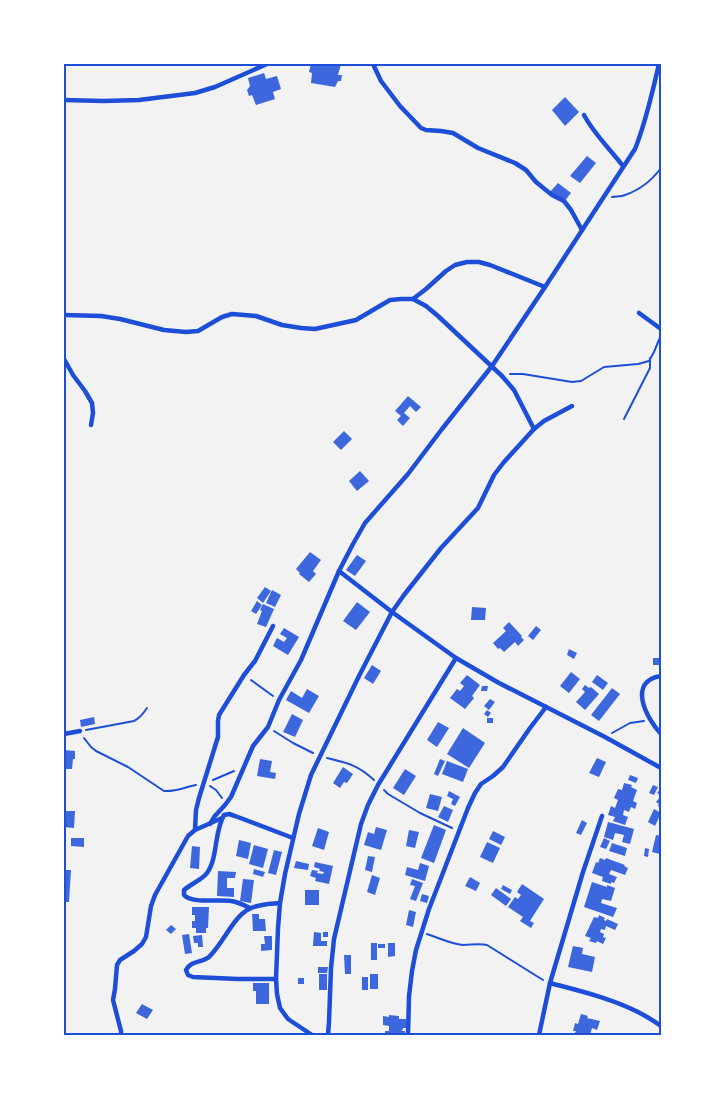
<svg xmlns="http://www.w3.org/2000/svg" width="725" height="1099" viewBox="0 0 725 1099" font-family="Ubuntu,sans-serif">
<style>
.building{fill:#3d67dc}
.lines{fill:none;stroke-linecap:round;stroke-linejoin:round}
.path{stroke:#1d4ed8;stroke-width:2}
.minor{stroke:#1d4ed8;stroke-width:4.5}
.neatline{fill:none;stroke:#1d4ed8;stroke-width:2}
</style>
<rect width="100%" height="100%" fill="#f2f2f2"/>
<!-- building -->
<g class="building">
<polygon points="311,64 341,64 338,75 342,75 341,81 338,81 335,87 311,83 312,73 309,72"/>
<polygon points="264,73 266,79 277,76 281,89 273,92 275,99 256,105 252,95 249,96 247,90 250,86 248,78"/>
<polygon points="565,97 579,112 565,126 552,110"/>
<polygon points="587,156 596,163 580,183 570,176"/>
<polygon points="558,183 571,193 563,203 550,192"/>
<polygon points="408,396 421,407 416,412 410,406 404,413 410,418 403,426 397,420 401,416 395,411"/>
<polygon points="344,431 352,439 341,450 333,442"/>
<polygon points="360,471 369,481 357,491 349,481"/>
<polygon points="310,552 321,560 313,571 316,574 309,582 299,574 300,573 296,569"/>
<polygon points="357,555 366,561 355,576 346,570"/>
<polygon points="265,587 271,591 263,603 257,598"/>
<polygon points="272,590 281,595 275,607 266,603"/>
<polygon points="257,601 262,605 256,614 251,611"/>
<polygon points="357,602 370,612 356,630 343,621"/>
<polygon points="263,604 274,609 266,627 257,624 262,611 260,610"/>
<polygon points="472,607 486,608 485,620 471,620"/>
<polygon points="509,622 522,636 521,637 524,640 518,646 515,642 504,652 500,648 498,649 493,643 506,631 503,628"/>
<polygon points="536,626 541,630 533,640 528,636"/>
<polygon points="284,628 299,637 288,655 273,646 277,638 284,642 287,638 280,634"/>
<polygon points="569,649 577,653 574,659 567,655"/>
<rect x="653" y="658" width="8" height="7"/>
<polygon points="372,665 381,671 373,684 364,678"/>
<polygon points="571,672 580,679 569,693 560,686"/>
<polygon points="467,675 480,685 472,696 474,698 465,709 450,698 457,689 460,691 464,686 460,683"/>
<polygon points="597,675 608,683 603,690 592,682"/>
<polygon points="585,685 589,688 591,687 599,694 585,710 576,702 585,692 582,689"/>
<polygon points="482,686 488,686 487,691 481,691"/>
<polygon points="612,688 620,694 599,721 591,715"/>
<polygon points="307,689 319,696 309,713 286,700 291,691 302,698"/>
<polygon points="490,699 495,702 489,710 484,706"/>
<polygon points="487,710 491,713 488,717 484,714"/>
<polygon points="292,714 303,720 295,737 283,732"/>
<polygon points="94,717 95,724 81,727 80,720"/>
<rect x="487" y="718" width="6" height="5"/>
<polygon points="438,722 449,728 437,747 427,740"/>
<polygon points="463,728 485,743 469,768 447,754"/>
<polygon points="64,750 75,751 75,759 73,759 72,769 65,769 66,758 64,758"/>
<polygon points="597,758 606,762 599,777 589,773"/>
<polygon points="260,759 272,761 270,772 276,773 275,779 257,776"/>
<polygon points="440,759 445,761 438,776 434,774"/>
<polygon points="447,761 468,769 463,782 442,774"/>
<polygon points="343,767 353,774 347,783 344,782 340,788 333,783"/>
<polygon points="405,769 416,776 404,795 393,788"/>
<polygon points="630,775 638,778 636,783 628,780"/>
<polygon points="624,783 632,785 631,787 637,790 633,801 637,803 635,809 631,807 629,812 624,810 623,815 628,817 625,825 613,821 615,817 608,815 611,806 615,808 618,800 614,798 618,789 622,790"/>
<polygon points="653,785 658,787 654,795 649,793"/>
<polygon points="661,788 661,809 658,806 659,804 656,802 661,796 657,793"/>
<polygon points="449,791 460,797 455,806 451,804 453,799 447,796"/>
<polygon points="430,794 442,797 438,811 426,808"/>
<polygon points="444,806 453,810 448,822 438,817"/>
<polygon points="654,809 661,813 655,826 648,822"/>
<polygon points="64,811 75,811 74,828 64,827"/>
<polygon points="582,820 587,823 581,835 576,833"/>
<polygon points="608,822 634,829 630,844 622,842 624,835 615,833 613,840 604,837"/>
<polygon points="434,825 446,830 434,863 421,858"/>
<polygon points="376,827 387,830 381,850 364,845 368,832 374,834"/>
<polygon points="318,828 329,832 324,850 312,846"/>
<polygon points="409,830 419,832 415,848 406,846"/>
<polygon points="493,831 505,837 501,845 489,839"/>
<polygon points="656,835 661,836 660,854 652,852"/>
<polygon points="71,838 84,838 84,847 71,846"/>
<polygon points="604,838 610,841 606,849 600,847"/>
<polygon points="239,840 251,843 248,859 236,856"/>
<polygon points="487,842 500,848 493,863 480,857"/>
<polygon points="612,843 627,848 625,856 609,851"/>
<polygon points="254,845 268,849 263,868 249,864"/>
<polygon points="192,846 200,847 199,869 190,868"/>
<polygon points="645,848 649,849 648,857 644,856"/>
<polygon points="274,850 282,852 276,875 268,873"/>
<polygon points="368,856 375,857 372,872 365,870"/>
<polygon points="600,858 605,860 606,858 625,865 624,866 628,868 625,875 611,870 609,874 617,877 614,883 611,882 611,884 602,881 603,877 592,873 596,862 598,863"/>
<polygon points="296,861 309,864 308,870 294,868"/>
<polygon points="315,862 333,866 329,884 315,881 316,878 310,876 312,870 318,871 317,873 323,874 324,872 319,871 320,869 314,867"/>
<polygon points="420,863 429,866 425,881 405,875 407,867 418,870"/>
<polygon points="254,869 265,872 263,877 253,874"/>
<polygon points="64,870 71,870 69,902 64,902"/>
<polygon points="218,871 236,872 235,878 227,878 227,888 234,888 234,897 217,896"/>
<polygon points="372,875 380,878 375,895 367,892"/>
<polygon points="470,877 480,883 476,891 465,886"/>
<polygon points="243,879 254,880 251,903 240,901"/>
<polygon points="412,879 423,883 416,901 410,899 415,886 410,885"/>
<polygon points="592,882 607,887 607,885 615,888 611,901 602,899 601,903 617,908 613,917 584,907"/>
<polygon points="522,884 544,899 530,921 534,923 531,928 520,921 523,917 508,907 515,897 518,899 521,895 517,892"/>
<polygon points="503,885 512,890 510,894 501,889"/>
<polygon points="496,888 511,899 506,906 491,895"/>
<rect x="305" y="890" width="14" height="15"/>
<polygon points="422,894 429,896 427,903 420,901"/>
<polygon points="192,907 209,907 208,928 206,928 206,933 196,933 196,928 192,928 192,921 195,921 195,915 192,915"/>
<polygon points="409,910 416,912 413,927 406,925"/>
<polygon points="252,914 259,914 259,919 265,919 266,931 253,931"/>
<polygon points="599,915 605,918 604,920 606,921 607,919 618,924 615,930 606,926 605,930 601,929 600,932 604,934 603,937 606,938 603,944 597,941 596,943 589,941 591,938 585,936 594,917 598,918"/>
<polygon points="171,925 176,929 171,934 166,930"/>
<polygon points="314,932 321,933 321,941 327,941 327,946 313,946"/>
<rect x="323" y="932" width="5" height="5"/>
<polygon points="189,934 192,953 185,954 182,935"/>
<polygon points="202,935 203,947 198,947 198,943 194,943 193,936"/>
<polygon points="264,936 272,936 272,950 261,951 261,944 265,944"/>
<rect x="371" y="943" width="6" height="17"/>
<polygon points="388,943 395,943 395,956 388,957"/>
<rect x="378" y="944" width="7" height="4"/>
<polygon points="573,946 583,948 582,954 595,957 592,972 568,967"/>
<polygon points="344,955 351,955 351,974 345,974"/>
<polygon points="318,967 328,967 327,973 318,973"/>
<rect x="319" y="974" width="8" height="16"/>
<rect x="370" y="974" width="8" height="15"/>
<rect x="362" y="977" width="6" height="13"/>
<rect x="298" y="978" width="6" height="6"/>
<polygon points="253,983 269,983 269,1004 256,1004 256,991 253,991"/>
<polygon points="142,1004 153,1010 147,1019 136,1013"/>
<polygon points="581,1014 588,1016 587,1018 600,1021 597,1030 592,1028 590,1035 574,1035 576,1031 573,1031 575,1023 578,1024"/>
<polygon points="389,1015 399,1016 399,1019 406,1019 406,1028 403,1028 402,1031 405,1031 405,1035 385,1035 385,1031 389,1031 389,1026 383,1025 383,1016 389,1017"/>
</g>
<g class="lines">
<!-- path -->
<g class="path">
<path d="M 612,197 C 616,196 621,197 625,195 C 640,190 652,180 661,168"/>
<polyline points="510,374 523,374 572,382 581,381 604,367 638,364 649,361 654,352 661,335"/>
<polyline points="624,419 650,368 650,358"/>
<polyline points="251,680 273,696"/>
<path d="M 86,730 L 134,721 C 140,718 143,714 147,708"/>
<polyline points="274,731 293,743 313,753"/>
<polyline points="612,733 630,723 644,721"/>
<path d="M 84,738 L 91,747 L 96,751 L 128,767 L 164,791 C 176,792 185,787 196,785"/>
<path d="M 327,758 C 348,763 358,765 374,780"/>
<polyline points="213,780 234,771"/>
<polyline points="210,786 216,790 222,798"/>
<polyline points="384,790 388,794 420,813 452,828"/>
<path d="M 427,934 C 439,938 451,944 463,945 C 471,945 479,943 487,945 L 543,980"/>
</g>
<!-- minor -->
<g class="minor">
<polyline points="373,64 381,81 400,106 421,128 426,130 441,131 453,133 478,148 515,163 526,170 536,182 552,195 564,201 571,210 582,230"/>
<polyline points="64,100 104,101 139,100 195,93 215,87 267,64"/>
<path d="M 584,115 C 594,134 610,149 623,166"/>
<polyline points="413,299 426,289 446,271 455,265 467,262 479,262 490,265 545,287"/>
<polyline points="639,313 661,329"/>
<polyline points="64,315 101,316 120,319 164,330 186,332 198,331 222,317 232,314 256,316 282,325 301,328 315,329 356,320 390,300 401,299 413,299 426,306 438,316 502,376 514,390 534,429"/>
<polyline points="64,359 73,375 85,391 92,403 93,413 91,425"/>
<polyline points="339,571 392,612 456,658 499,683 605,737 661,768"/>
<path d="M 661,676 C 627,681 646,718 661,734"/>
<polyline points="64,734 80,731"/>
<path d="M 210,824 L 214,817 L 225,805 L 231,797 L 253,746 L 268,727 L 279,700 L 301,660 L 339,571 L 353,544 L 365,523 L 408,474 L 442,429 L 492,366 L 545,287 L 635,149 C 646,122 652,93 659,64"/>
<polyline points="195,830 196,810 199,798 218,737 218,721 219,715 244,675 255,661 273,626"/>
<path d="M 250,908 C 244,905 238,902 231,901 C 219,899 192,904 184,895 L 184,890 C 191,884 203,879 207,873 C 218,858 214,832 224,815 L 229,814 L 235,816 L 293,838"/>
<path d="M 276,979 L 238,979 L 193,977 L 188,975 L 186,970 C 191,960 202,963 209,957 C 223,944 233,917 249,909 C 258,904 270,904 280,903"/>
<path d="M 550,983 C 580,991 610,998 638,1012 C 646,1016 654,1021 661,1026"/>
<polyline points="121,1035 121,1031 113,1000 115,989 117,965 120,960 134,951 142,944 146,937 151,906 155,895 188,836 195,830 222,818"/>
<polyline points="312,1035 288,1019 280,1008 277,994 276,979 278,928 280,903 285,874 299,814 311,775 359,676 392,612 404,595 441,548 478,508 494,475 504,462 534,429 544,421 572,406"/>
<polyline points="328,1035 329,1022 331,968 334,939 361,824 368,805 378,785 456,658"/>
<polyline points="408,1035 409,996 412,971 416,950 429,909 468,808 475,793 481,784 493,776 503,767 530,728 546,707"/>
<polyline points="539,1035 550,983 583,872 602,816"/>
</g>
</g>
<!-- border -->
<rect width="725" height="1099" fill="none" stroke="#ffffff" stroke-width="130"/>
<rect x="65" y="65" width="595" height="969" class="neatline"/>
</svg>
